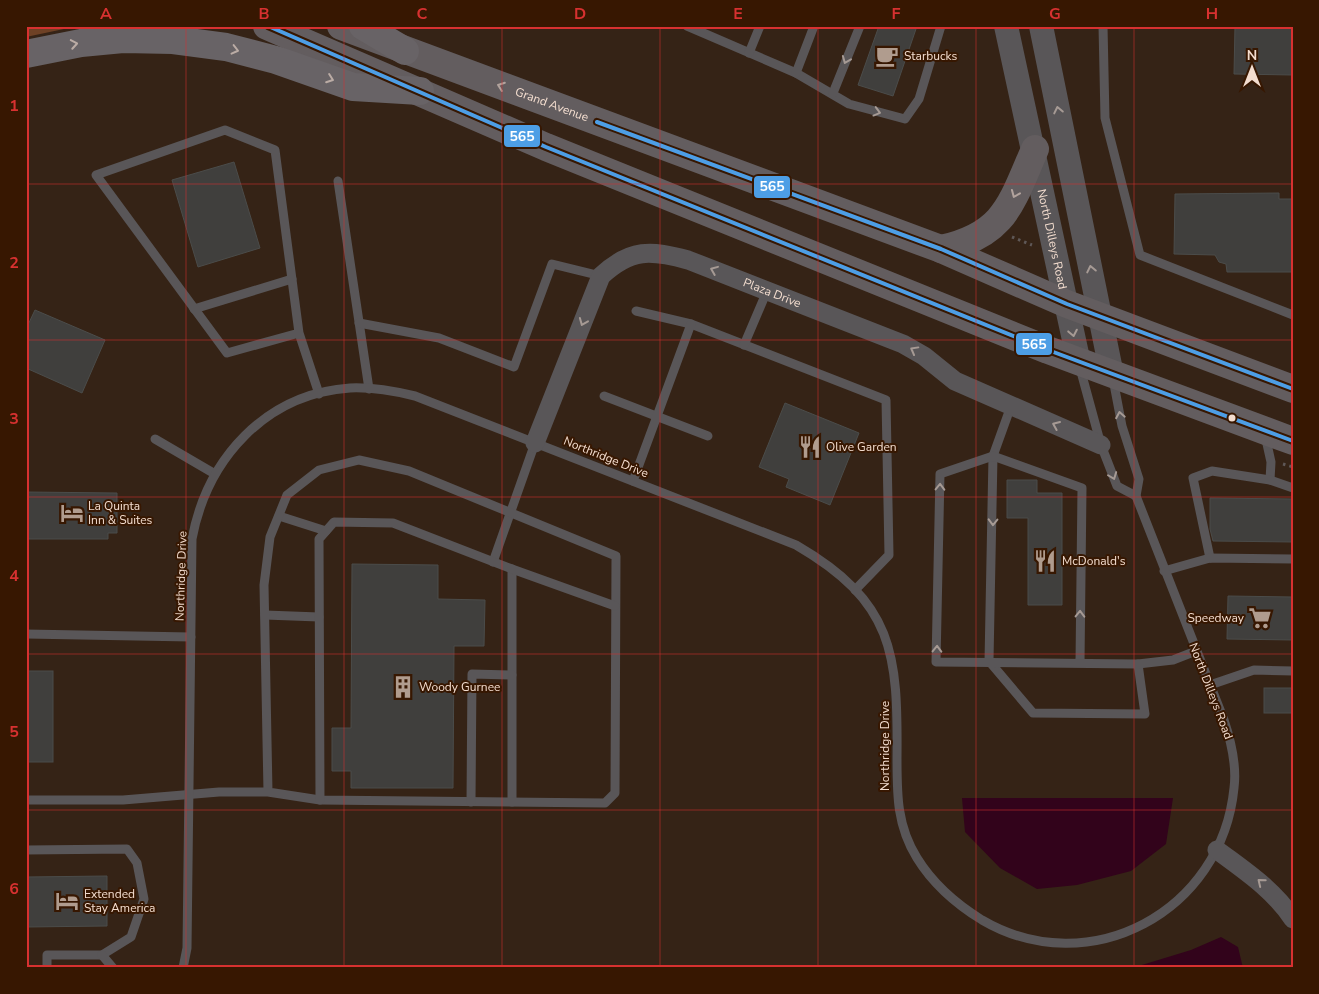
<svg xmlns="http://www.w3.org/2000/svg" width="1319" height="994" viewBox="0 0 1319 994" font-family="'Nunito Sans',sans-serif">
<style>
.green{fill:#6e4125}
.water{fill:#32031b}
.building{fill:#403f3d;stroke:#4b4c4a}
.lines{fill:none;stroke-linecap:round;stroke-linejoin:round}
.path{stroke:#5f5857;stroke-width:3;stroke-dasharray:2.5 4;stroke-linecap:butt}
.service{stroke:#595658;stroke-width:9}
.minor{stroke:#595658;stroke-width:19}
.tertiary{stroke:#595658;stroke-width:24}
.primary{stroke:#635d5f;stroke-width:28}
.motorway{stroke:#686366;stroke-width:28}
.bus-1-casing{stroke:#371701;stroke-width:8}
.bus-1{stroke:#4d9ee5;stroke-width:4}
.oneway{stroke:#bbaca5}
.oneway2{stroke:#a69a94}
.oneway3{stroke:#b2a39d}
.grid{fill:none;stroke:#d73130;stroke-width:1;stroke-opacity:0.55}
.bus-dot{fill:#f3ddcf;stroke:#371701;stroke-width:2}
.labels{text-anchor:middle;dominant-baseline:central;stroke-width:4;stroke-linejoin:round;paint-order:stroke}
.poi-label{font-size:12px;fill:#f3ddcf;stroke:#371701;text-anchor:start}
.street-label{font-size:12px;fill:#f3ddcf;stroke:#371701}
.line-badge{stroke:#371701;stroke-width:2}
.badge-label{font-size:14px;text-anchor:middle;font-weight:bold;fill:#fff}
.neatline{fill:none;stroke:#d73130;stroke-width:2}
.grid-label{font-size:16px;text-anchor:middle;font-weight:bold;fill:#d73130}
</style>
<rect width="100%" height="100%" fill="#352316"/>
<!-- green -->
<polygon class="green" points="26,26 78,26 26,37"/>
<!-- water -->
<g class="water">
<polygon points="962,798 1173,798 1166,844 1131,871 1077,885 1037,889 1000,868 965,832"/>
<polygon points="1221,937 1238,947 1243,968 1132,968 1191,950"/>
</g>
<!-- building -->
<g class="building">
<polygon points="879,26 917,26 893,96 858,85"/>
<polygon points="1235,26 1293,26 1293,75 1234,74"/>
<polygon points="234,162 260,248 198,267 172,180"/>
<polygon points="1279,193 1279,199 1293,199 1293,272 1227,272 1226,264 1219,262 1215,255 1174,254 1175,194"/>
<polygon points="35,310 105,340 82,393 26,368 26,329"/>
<polygon points="785,403 859,433 830,505 786,487 789,479 759,467"/>
<polygon points="1007,480 1037,480 1037,493 1062,493 1062,605 1028,605 1028,518 1007,518"/>
<polygon points="26,492 117,493 117,533 108,533 108,539 26,539"/>
<polygon points="1210,498 1293,499 1293,542 1213,541 1210,529"/>
<polygon points="352,564 438,565 438,599 485,600 484,646 454,646 453,788 351,788 351,771 332,771 332,728 351,728"/>
<polygon points="1228,596 1293,597 1293,640 1227,639"/>
<rect x="26" y="671" width="27" height="91"/>
<rect x="1264" y="688" width="29" height="25"/>
<polygon points="107,876 107,926 26,927 26,877"/>
</g>
<g class="lines">
<!-- path -->
<g class="path">
<polyline points="1012,237 1032,245"/>
<polyline points="1283,464 1293,467"/>
</g>
<!-- service -->
<g class="service">
<polyline points="687,26 796,73 849,104 905,119 919,99 941,26"/>
<polyline points="1103,26 1105,118 1140,255 1293,315"/>
<polyline points="749,53 760,26"/>
<polyline points="796,73 814,26"/>
<polyline points="833,93 860,26"/>
<polyline points="338,181 369,389"/>
<polyline points="194,309 292,279"/>
<polyline points="636,311 691,324 886,400 889,555 855,590"/>
<polyline points="359,323 439,338 514,367 552,264 601,276"/>
<polyline points="299,333 227,353 96,175 225,130 275,150 299,333 319,394"/>
<polyline points="744,345 767,291"/>
<polyline points="1080,368 1101,445 1117,486 1136,496"/>
<polyline points="604,396 708,436"/>
<polyline points="1011,406 993,456 989,661 1033,713 1145,714 1138,664"/>
<polyline points="1265,435 1271,462 1270,480"/>
<polyline points="155,439 215,474"/>
<polyline points="633,481 691,324"/>
<polyline points="279,516 326,531"/>
<polyline points="1210,558 1193,478 1212,471 1270,480 1293,488"/>
<polyline points="493,562 535,443"/>
<polyline points="512,569 512,802"/>
<polyline points="1164,571 1210,558 1293,559"/>
<polyline points="265,615 319,617"/>
<polyline points="26,634 191,637"/>
<polyline points="1080,663 1082,488 993,456 940,474 936,662 1138,664 1173,660 1196,651"/>
<polyline points="1210,685 1254,670 1293,671"/>
<polyline points="26,800 123,800 219,792 268,792 320,800 605,803 615,793 616,556 409,471 359,460 319,470 287,495 270,537 264,585 268,792"/>
<polyline points="320,800 319,539 334,522 393,523 512,569 615,606"/>
<polyline points="471,802 472,674 512,675"/>
<polyline points="26,850 127,849 137,863 144,899 131,937 102,955 47,955 47,968"/>
<polyline points="102,955 113,968"/>
<path d="M 183,968 L 187,948 L 192,539 C 207,459 265,394 350,388 C 372,387 394,391 415,396 L 796,545 C 894,602 898,653 897,759 C 897,795 897,826 917,858 C 933,884 956,904 982,920 C 1090,983 1222,911 1234,788 C 1237,765 1231,741 1224,720 L 1136,496 L 1139,479 L 1122,426 L 1113,379"/>
</g>
<!-- minor -->
<g class="minor">
<path id="s1" d="M 535,443 L 601,276 C 631,248 651,250 688,260 L 903,344 L 924,356 L 955,381 L 1101,445"/>
<path d="M 1217,850 C 1245,871 1273,889 1293,919"/>
</g>
<!-- tertiary -->
<g class="tertiary">
<path id="s2" d="M 1006,26 L 1079,363"/>
<polyline points="1041,26 1112,375"/>
</g>
<!-- primary -->
<g class="primary">
<polyline points="267,26 546,147 1048,350 1293,441"/>
<path id="s3" d="M 341,26 L 941,249 L 1067,304 L 1293,389"/>
<path d="M 941,249 C 1005,235 1011,204 1035,149"/>
</g>
<!-- motorway -->
<g class="motorway">
<polyline points="363,26 405,51"/>
<polyline points="26,54 81,43 123,39 173,40 226,47 276,60 353,87 420,91"/>
</g>
<defs>
<g id="bus-1">
<polyline points="268,26 546,147 1048,350 1293,441"/>
<polyline points="597,122 941,249 1067,304 1293,389"/>
</g>
</defs>
<!-- bus-1 casing -->
<use href="#bus-1" class="bus-1-casing"/>
<!-- bus-1 -->
<use href="#bus-1" class="bus-1"/>
</g>
<!-- one-way arrows -->
<defs><path id="oneway-chevron" d="M-2-3.5L2.5 0L-2 3.5" fill="none" stroke-width="1.6" stroke-linecap="round" stroke-linejoin="round" transform="scale(1.25)"/></defs>
<g class="oneway">
<use href="#oneway-chevron" transform="translate(74 44) rotate(-10)"/>
<use href="#oneway-chevron" transform="translate(235 50) rotate(14)"/>
<use href="#oneway-chevron" transform="translate(330 79) rotate(20)"/>
</g>
<g class="oneway2">
<use href="#oneway-chevron" transform="translate(846 60) rotate(112)"/>
<use href="#oneway-chevron" transform="translate(1058 110) rotate(-102)"/>
<use href="#oneway-chevron" transform="translate(877 112) rotate(15)"/>
<use href="#oneway-chevron" transform="translate(1091 269) rotate(-102)"/>
<use href="#oneway-chevron" transform="translate(714 270) rotate(-158)"/>
<use href="#oneway-chevron" transform="translate(583 322) rotate(112)"/>
<use href="#oneway-chevron" transform="translate(1073 333) rotate(79)"/>
<use href="#oneway-chevron" transform="translate(914 350) rotate(-151)"/>
<use href="#oneway-chevron" transform="translate(1120 415) rotate(-100)"/>
<use href="#oneway-chevron" transform="translate(1056 425) rotate(-157)"/>
<use href="#oneway-chevron" transform="translate(1113 476) rotate(69)"/>
<use href="#oneway-chevron" transform="translate(940 487) rotate(-89)"/>
<use href="#oneway-chevron" transform="translate(993 522) rotate(91)"/>
<use href="#oneway-chevron" transform="translate(1080 614) rotate(-89)"/>
<use href="#oneway-chevron" transform="translate(937 649) rotate(-89)"/>
<use href="#oneway-chevron" transform="translate(1261 882) rotate(-141)"/>
</g>
<g class="oneway3">
<use href="#oneway-chevron" transform="translate(501 86) rotate(-160)"/>
<use href="#oneway-chevron" transform="translate(1015 194) rotate(113)"/>
</g>
<!-- grid -->
<path class="grid" d="M 186,26 L 186,968M 344,26 L 344,968M 502,26 L 502,968M 660,26 L 660,968M 818,26 L 818,968M 976,26 L 976,968M 1134,26 L 1134,968M 26,184 L 1293,184M 26,340 L 1293,340M 26,497 L 1293,497M 26,654 L 1293,654M 26,810 L 1293,810"/>
<!-- icons -->
<defs>
<symbol id="cafe-bare" viewBox="-9 -9 18 18"><path d="M-5.5-4.5H6V0H3Q3 3.5 0 3.5H-2.5Q-5.5 3.5-5.5 0ZM3-3.2v2h1.7v-2ZM-6 4.5H4V6H-6Z" fill="#b09c8e" stroke="#371701" stroke-width="2.5" paint-order="stroke"/></symbol>
<symbol id="restaurant-bare" viewBox="-9 -9 18 18"><path d="M-5-6h1v4h1v-4h1v4h1v-4h1v5L-1.5 .5V6h-2V.5L-5-1ZM5-6V6H3V1.5H1.5Q1.5-4 5-6Z" fill="#b09c8e" stroke="#371701" stroke-width="2.5" paint-order="stroke"/></symbol>
<symbol id="hotel-bare" viewBox="-9 -9 18 18"><path d="M-6-4.5h1.5V1H6V5H4.5V3h-9V5H-6ZM-4 0a1.8 1.8 0 1 1 3.6 0ZM.5 0V-2.5h3Q6-2.5 6 0Z" fill="#b09c8e" stroke="#371701" stroke-width="2.5" paint-order="stroke"/></symbol>
<symbol id="supermarket-bare" viewBox="-9 -9 18 18"><path d="M-6-5.5h2.5l.6 2H6L4.5 2H-2.5L-4.4-4H-6ZM-1.5 3.2a1.3 1.3 0 1 0 .1 0ZM3 3.2a1.3 1.3 0 1 0 .1 0Z" fill="#b09c8e" stroke="#371701" stroke-width="2.5" paint-order="stroke"/></symbol>
<symbol id="building-bare" viewBox="-9 -9 18 18"><path d="M-4-6H4V6H1V3H-1V6H-4ZM-2.5-4.3h1.7v1.8h-1.7ZM.8-4.3h1.7v1.8H.8ZM-2.5-1h1.7V.8h-1.7ZM.8-1h1.7V.8H.8Z" fill="#b09c8e" stroke="#371701" stroke-width="2.5" paint-order="stroke"/></symbol>
</defs>
<g fill-rule="evenodd">
<use href="#cafe-bare" x="871" y="40" width="32" height="32"/>
<use href="#restaurant-bare" x="794" y="431" width="32" height="32"/>
<use href="#hotel-bare" x="56" y="497" width="32" height="32"/>
<use href="#restaurant-bare" x="1029" y="545" width="32" height="32"/>
<use href="#supermarket-bare" x="1244" y="602" width="32" height="32"/>
<use href="#building-bare" x="387" y="671" width="32" height="32"/>
<use href="#hotel-bare" x="51" y="885" width="32" height="32"/>
</g>
<!-- markers -->
<circle class="bus-dot" cx="1232" cy="418" r="4.5"/>
<g class="labels">
<!-- poi labels -->
<g class="poi-label">
<text x="904" y="56">Starbucks</text>
<text x="826" y="447">Olive Garden</text>
<text x="88" y="506">La Quinta<tspan x="88" dy="14">Inn &amp; Suites</tspan></text>
<text x="1062" y="561">McDonald's</text>
<text x="1244" y="618" text-anchor="end">Speedway</text>
<text x="419" y="687">Woody Gurnee</text>
<text x="84" y="894">Extended<tspan x="84" dy="14">Stay America</tspan></text>
</g>
<!-- street labels -->
<g class="street-label">
<text stroke="none"><textPath href="#s3" startOffset="225">Grand Avenue</textPath></text>
<text stroke="none"><textPath href="#s2" startOffset="218">North Dilleys Road</textPath></text>
<text stroke="none"><textPath href="#s1" startOffset="364">Plaza Drive</textPath></text>
<text transform="translate(606 457) rotate(22)">Northridge Drive</text>
<text transform="translate(181 576) rotate(-88)">Northridge Drive</text>
<text transform="translate(1211 691) rotate(69)">North Dilleys Road</text>
<text transform="translate(885 746) rotate(-90)">Northridge Drive</text>
</g>
</g>
<g class="line-badge">
<rect x="503" y="124" width="38" height="24" rx="5" fill="#4d9ee5"/>
<rect x="753" y="175" width="38" height="24" rx="5" fill="#4d9ee5"/>
<rect x="1015" y="332" width="38" height="24" rx="5" fill="#4d9ee5"/>
</g>
<g class="badge-label">
<text x="522" y="141">565</text>
<text x="772" y="191">565</text>
<text x="1034" y="349">565</text>
</g>
<!-- border -->
<rect width="1319" height="994" fill="none" stroke="#371701" stroke-width="55"/>
<!-- north arrow -->
<g transform="translate(1252 68)" stroke="#371701" stroke-width="4" paint-order="stroke">
<path d="M0-4L9 19L0 12L-9 19Z" fill="#f3ddcf"/>
<text y="-8" font-size="14" font-weight="bold" text-anchor="middle" fill="#f3ddcf">N</text>
</g>
<rect x="28" y="28" width="1264" height="938" class="neatline"/>
<g class="grid-label">
<text x="106" y="19">A</text>
<text x="264" y="19">B</text>
<text x="422" y="19">C</text>
<text x="580" y="19">D</text>
<text x="738" y="19">E</text>
<text x="896" y="19">F</text>
<text x="1055" y="19">G</text>
<text x="1212" y="19">H</text>
<text x="14" y="111">1</text>
<text x="14" y="268">2</text>
<text x="14" y="424">3</text>
<text x="14" y="581">4</text>
<text x="14" y="737">5</text>
<text x="14" y="894">6</text>
</g>
</svg>
